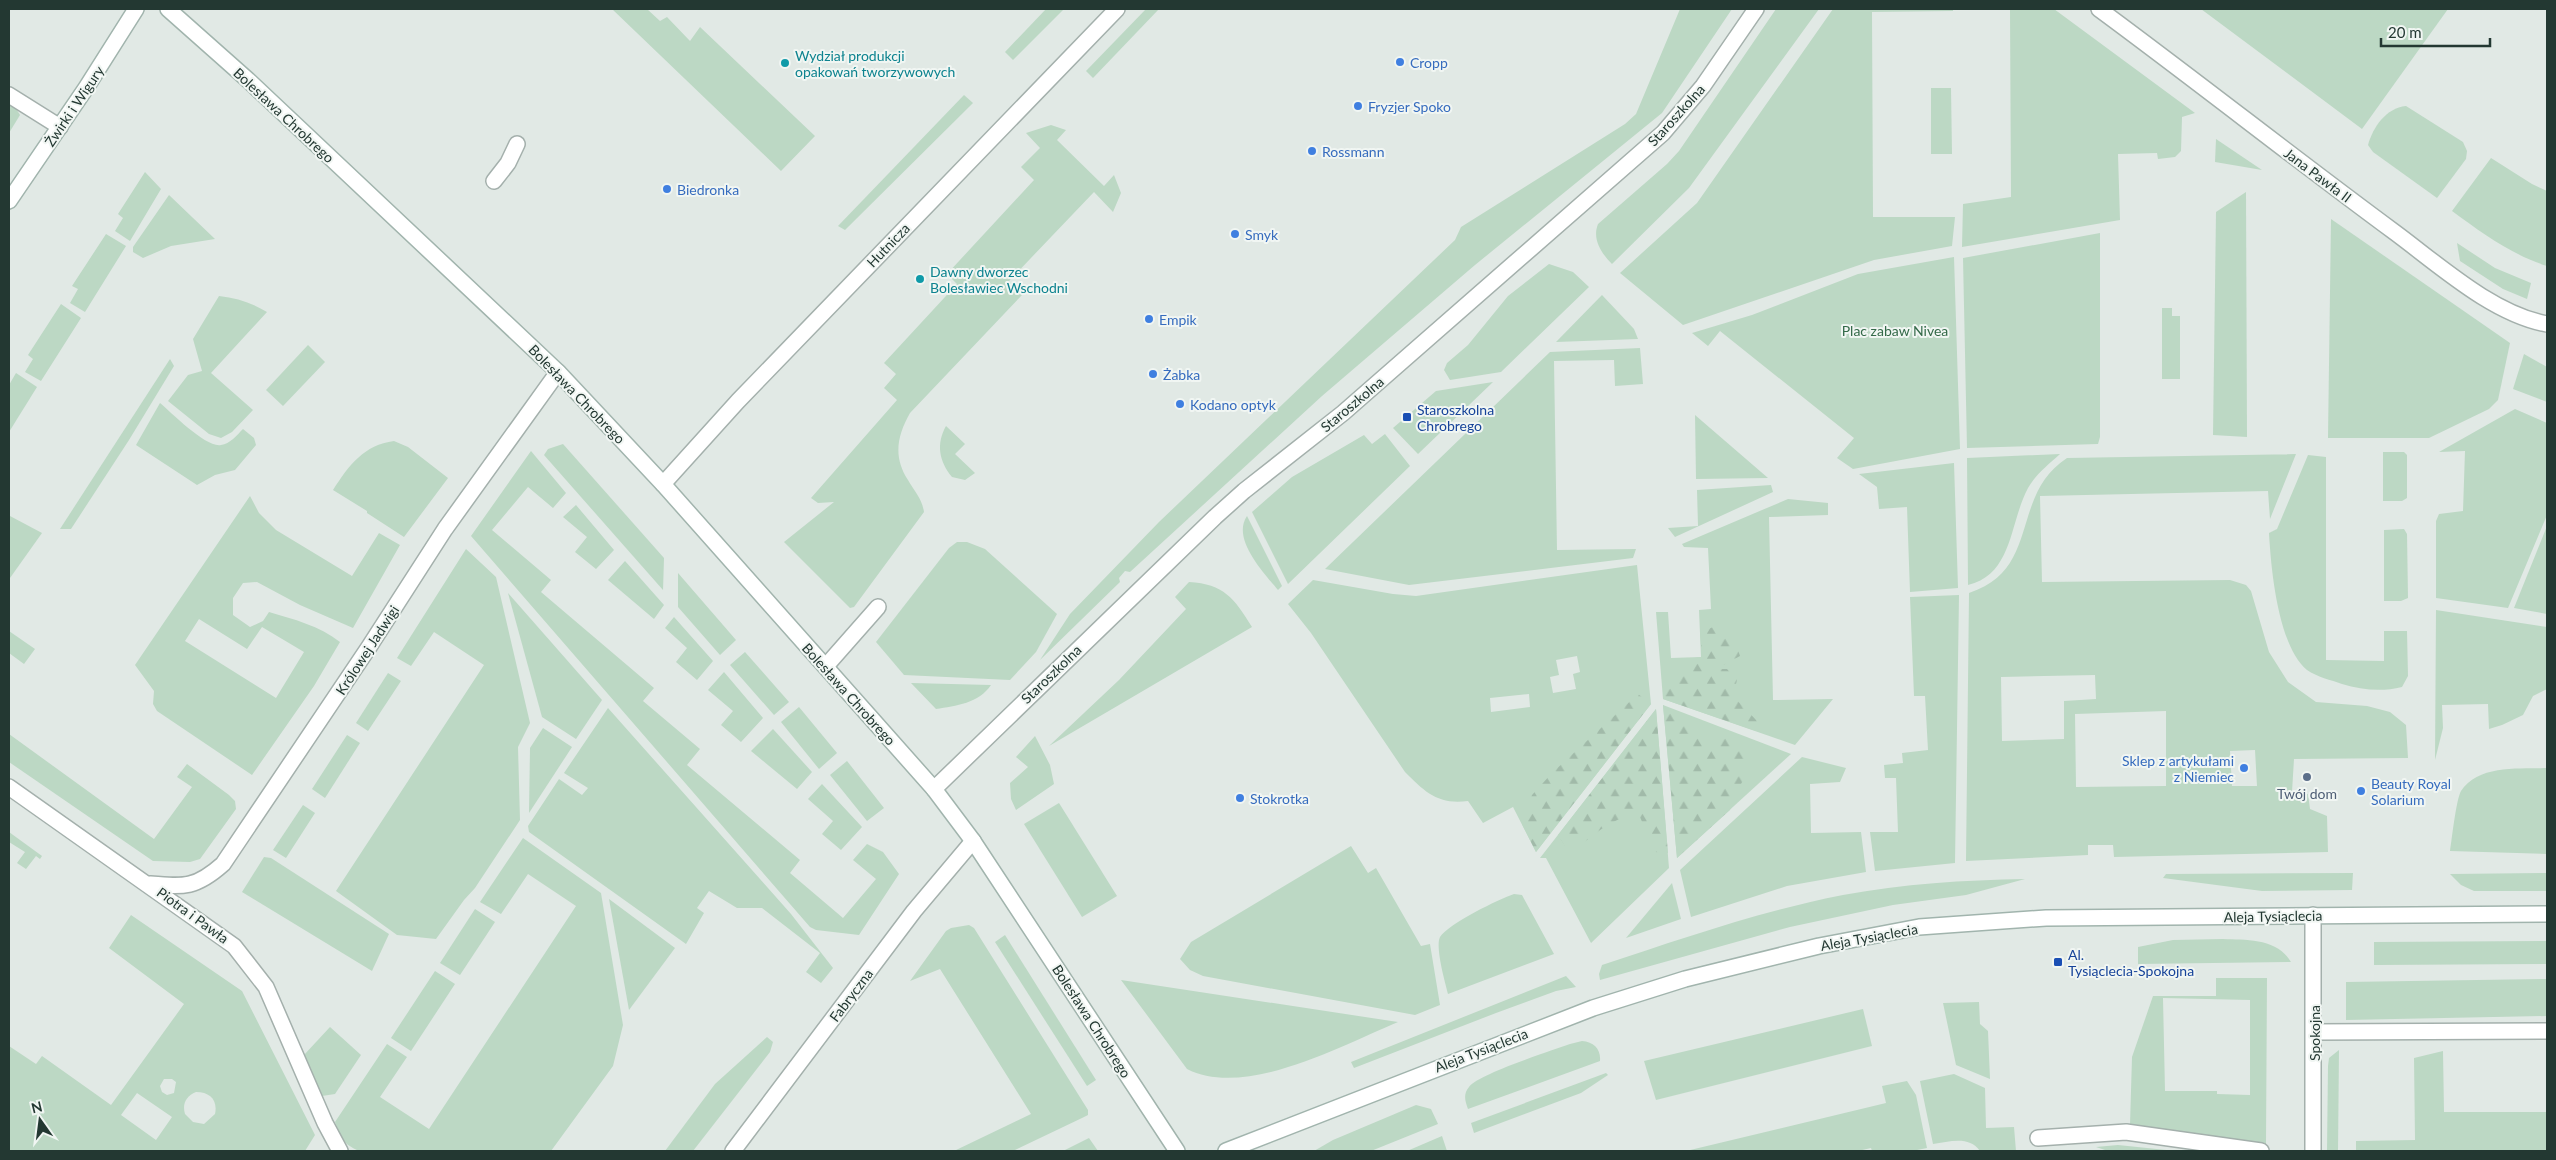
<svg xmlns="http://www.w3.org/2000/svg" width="2556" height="1160" viewBox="0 0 2556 1160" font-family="Lato,sans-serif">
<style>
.green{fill:#bcd8c4;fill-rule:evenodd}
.forest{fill:url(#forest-firs)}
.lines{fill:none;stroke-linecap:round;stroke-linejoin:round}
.lane-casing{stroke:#a4b0ac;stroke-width:18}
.street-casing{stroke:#a4b0ac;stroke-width:18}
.secondary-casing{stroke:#a1b4ad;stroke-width:18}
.lane{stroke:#fff;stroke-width:15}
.street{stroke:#fff;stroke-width:15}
.secondary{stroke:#fff;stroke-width:15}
.shop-dot{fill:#3f7fe0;stroke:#f1f6f3;stroke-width:2}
.culture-dot{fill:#0f9aa8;stroke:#f1f6f3;stroke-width:2}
.transit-dot{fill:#1a4fb4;stroke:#f1f6f3;stroke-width:2}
.service-dot{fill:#5c6f8a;stroke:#f1f6f3;stroke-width:2}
.labels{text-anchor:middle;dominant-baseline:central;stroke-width:4;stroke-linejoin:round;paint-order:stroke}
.culture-label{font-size:14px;fill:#0d838f;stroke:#f1f6f3;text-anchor:start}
.shop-label{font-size:14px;fill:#366cbe;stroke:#f1f6f3;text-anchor:start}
.street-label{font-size:14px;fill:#233832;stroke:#f1f6f3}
.park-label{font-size:14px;fill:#336948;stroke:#f1f6f3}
.transit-label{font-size:14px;fill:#164399;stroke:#f1f6f3;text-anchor:start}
.service-label{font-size:14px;fill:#4e5e75;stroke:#f1f6f3}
</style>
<defs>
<pattern id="forest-firs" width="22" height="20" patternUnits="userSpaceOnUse" patternTransform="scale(1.25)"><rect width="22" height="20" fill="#bcd8c4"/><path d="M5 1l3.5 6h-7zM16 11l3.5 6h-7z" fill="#a1baa9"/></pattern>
</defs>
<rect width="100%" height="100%" fill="#e1e9e5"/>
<!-- green -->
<g class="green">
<polygon points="612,9 647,9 660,21 667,17 690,41 700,27 815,136 781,171"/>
<polygon points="1046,9 1064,9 1013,60 1005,52"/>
<polygon points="1146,9 1159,9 1093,78 1086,71"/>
<polygon points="1680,9 1732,9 1662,113 1475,265 1322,396 1130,572 1125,571 1119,578 1120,582 1040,660 1070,614 1159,522 1455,240 1461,227 1625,124 1636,114"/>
<path d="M 1776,9 L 1819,9 L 1689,188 L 1612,264 C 1601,253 1592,239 1598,224 L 1667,164 L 1679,151 Z"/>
<polygon points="1833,9 1953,9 1953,11 1872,12 1873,217 1955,217 1952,246 1874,260 1683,325 1620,273 1697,203"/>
<polygon points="2010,9 2054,9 2195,113 2182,117 2181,151 2175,157 2158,159 2157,153 2118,154 2120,220 1962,247 1963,204 2011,197"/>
<polygon points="2201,9 2448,9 2362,129"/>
<polygon points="1931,88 1951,88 1952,154 1931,154"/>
<polygon points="964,95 973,103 845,230 838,226"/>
<polygon points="9,104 15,107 20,115 9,133"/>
<path d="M 2406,106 L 2463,142 L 2467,151 L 2466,159 L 2437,198 L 2373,152 L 2368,145 C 2373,127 2386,108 2406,106 Z"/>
<path d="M 1051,125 L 1066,130 L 1057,140 L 1104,186 L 1114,175 L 1121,193 L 1113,212 L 1094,192 L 1009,281 L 1022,295 L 910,413 C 897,436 893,457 908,480 C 914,491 922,498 924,512 L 854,607 L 850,608 L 784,542 L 834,502 L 818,503 L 811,498 L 897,400 L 884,388 L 896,374 L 884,363 L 957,284 L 947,274 L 1034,180 L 1021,167 L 1040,148 L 1026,133 Z"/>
<polygon points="2216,139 2262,170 2215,162"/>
<path d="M 2491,158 L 2532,184 L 2547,191 L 2547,266 C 2512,255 2482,233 2452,211 Z"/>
<polygon points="145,172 161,189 130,241 115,231 123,218 118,214"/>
<polygon points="2246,192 2247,437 2213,435 2216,212"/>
<polygon points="169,195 215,239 171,246 143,258 133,252 133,247"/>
<polygon points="2331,219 2510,343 2498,400 2489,409 2429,438 2328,438"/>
<polygon points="2100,233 2100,437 2098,444 1967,448 1963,258"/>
<polygon points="106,234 126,246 85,312 70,303 78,289 72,286"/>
<polygon points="2457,243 2495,268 2531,283 2527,299 2503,289 2460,261"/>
<polygon points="1954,257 1960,449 1853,469 1837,458 1854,438 1720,331 1708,346 1692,333 1752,315 1858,274"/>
<polygon points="1549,264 1573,272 1589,287 1501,372 1450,380 1444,370 1447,363 1468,345 1508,296"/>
<polygon points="1602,295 1634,329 1638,339 1556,342"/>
<path d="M 219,296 C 237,298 252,303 267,312 L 211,373 L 253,410 L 232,432 L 221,438 L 209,434 L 168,401 L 188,375 L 202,371 L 193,339 Z"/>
<polygon points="61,304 81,318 41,381 25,372 33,359 28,355"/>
<polygon points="2162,308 2172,308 2172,316 2180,316 2180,379 2162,379"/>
<polygon points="308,345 325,362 283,406 266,390"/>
<polygon points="1640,348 1643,384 1615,386 1614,360 1554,361 1557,550 1636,549 1633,558 1409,585 1325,569 1550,352"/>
<polygon points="2524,354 2547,367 2547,402 2513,389"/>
<polygon points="170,359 174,366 129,440 71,529 60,529"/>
<polygon points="16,373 37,387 9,432 9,385"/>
<polygon points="1493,382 1418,454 1393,428 1436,391"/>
<path d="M 160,403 C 172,413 206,448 221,445 C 230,444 237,435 243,429 L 254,438 L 256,445 L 235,470 L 215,475 L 197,485 L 136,445 Z"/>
<polygon points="2515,409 2547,423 2547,515 2508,608 2436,598 2436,521 2439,514 2463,511 2465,451 2439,452"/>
<polygon points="1695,415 1768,478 1696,479"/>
<path d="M 946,426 L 965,444 L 955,454 L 975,473 L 965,480 L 952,477 C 939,461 936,444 946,426 Z"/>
<polygon points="1385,434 1410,466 1288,584 1252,512 1292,477 1364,435 1372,444"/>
<path d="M 394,441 L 408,447 L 448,478 L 404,537 L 367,513 L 367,511 L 333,490 C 349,465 364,445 394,441 Z"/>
<polygon points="563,444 664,558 663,590 544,455 548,449"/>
<polygon points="531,451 566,493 553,508 528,487 492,530 551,580 541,592 654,688 643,701 700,749 687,765 800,860 790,873 843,918 876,879 853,860 867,844 883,852 899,874 859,935 816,930 810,927 471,536"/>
<polygon points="2383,452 2404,452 2407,455 2407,498 2402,501 2383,501"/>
<path d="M 2060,454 C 2048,465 2036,474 2028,488 C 2009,524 2013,574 1968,585 L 1967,458 Z"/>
<path d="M 2296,454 L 2270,519 L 2268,491 L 2040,496 L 2042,582 L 2230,580 L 2246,585 L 2251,591 L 2269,652 L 2288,682 L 2316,702 L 2367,706 L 2390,712 L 2406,725 L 2408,758 L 2294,759 L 2292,792 L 2308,794 L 2310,809 L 2327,816 L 2328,852 L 2114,857 L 2113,845 L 2088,845 L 2088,855 L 1966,861 L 1969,593 C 2042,569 2009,496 2067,458 ZM 2095,675 L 2096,699 L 2064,701 L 2064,739 L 2002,741 L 2001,677 ZM 2166,711 L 2166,786 L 2076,787 L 2075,714 ZM 2255,750 L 2257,786 L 2232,786 L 2230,751 Z"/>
<path d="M 2308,455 L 2326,457 L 2326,660 L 2384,661 L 2384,631 L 2407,631 L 2408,676 L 2402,687 C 2382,692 2362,690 2342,684 C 2331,680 2317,677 2307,670 C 2278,646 2271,569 2269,533 L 2277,529 Z"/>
<polygon points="1954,463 1958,588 1910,592 1907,507 1879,509 1877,487 1859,474"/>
<polygon points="1771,485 1773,492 1675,537 1668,528 1698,526 1697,490"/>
<path d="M 250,496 L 259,513 L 276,530 L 352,576 L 379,533 L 400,545 L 353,628 L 300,605 L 257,582 L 243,583 L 233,598 L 233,615 L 250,627 L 263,621 L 269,612 C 293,619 320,626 340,642 L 314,686 L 252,775 L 157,711 L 153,704 L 154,691 L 135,665 ZM 199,619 L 247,649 L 262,627 L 304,652 L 276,698 L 185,641 Z"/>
<polygon points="1788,499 1828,503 1828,515 1769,517 1773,700 1833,699 1795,745 1663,699 1656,612 1668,612 1671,658 1701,657 1699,610 1711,609 1708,548 1684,547 1682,544"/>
<polygon points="576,505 614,550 596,569 575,552 587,537 563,517"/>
<polygon points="10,516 42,533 10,578 9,517"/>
<path d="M 1247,516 L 1282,586 L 1278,590 C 1265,574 1231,539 1247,516 Z"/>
<polygon points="2547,526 2547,614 2514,608"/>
<polygon points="2404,529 2407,534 2408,598 2401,601 2384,601 2384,530"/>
<polygon points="957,542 967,542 985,549 1057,614 1036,652 1010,680 904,675 876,642 949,548"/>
<polygon points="466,549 496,577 530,723 518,747 520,820 475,888 464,900 436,939 397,935 336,891 484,665 434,632 411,666 397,658"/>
<polygon points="625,561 664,605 654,619 608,580"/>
<path d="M 1637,565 L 1651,704 L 1536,852 L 1513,807 L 1483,823 L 1468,801 C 1438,805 1425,792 1405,772 L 1311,633 L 1288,604 L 1313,580 L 1393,594 L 1416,596 ZM 1577,656 L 1580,672 L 1573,674 L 1576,689 L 1553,693 L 1550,677 L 1559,675 L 1556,660 ZM 1529,694 L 1530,707 L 1491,712 L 1490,698 Z"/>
<polygon points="678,573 736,640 720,655 678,607"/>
<path d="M 1189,582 C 1224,584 1234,598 1252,627 L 1049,746 L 1119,680 L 1186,609 L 1175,597 Z"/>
<polygon points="508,593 602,700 576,739 542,717"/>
<polygon points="1959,595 1955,863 1875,871 1870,832 1898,832 1896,778 1885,778 1884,765 1903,763 1902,753 1928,750 1925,696 1914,696 1910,597"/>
<polygon points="2436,610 2547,627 2547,689 2533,696 2523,715 2502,725 2489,729 2488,704 2442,705 2443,728 2435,760"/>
<polygon points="674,617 713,661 697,680 676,662 687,648 665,628"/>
<polygon points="9,631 35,649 24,664 9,653"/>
<polygon points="745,652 789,702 774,715 730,665"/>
<polygon points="724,672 763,718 741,742 721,725 733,711 708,690"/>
<polygon points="388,673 401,681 368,731 356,723"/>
<path d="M 911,683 L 991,685 C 979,703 956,706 936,709 Z"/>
<polygon points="1663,705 1791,754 1677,858"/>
<polygon points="799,707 837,753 819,769 781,722"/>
<polygon points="608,708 791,914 833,968 821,983 806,972 820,953 762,908 737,908 709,891 697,908 704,913 686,944 529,832 528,826 559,779 582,795 588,788 564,773"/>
<polygon points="1656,709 1669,868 1591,943 1546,858 1540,858"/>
<polygon points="543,728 572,747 529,813 530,748"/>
<polygon points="773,729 812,772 797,789 751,751"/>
<polygon points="9,734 154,839 192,787 177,777 187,764 229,795 235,801 236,809 200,859 190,862 153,861 9,762"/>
<polygon points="347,735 360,743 325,798 312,789"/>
<polygon points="1035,736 1050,765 1054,784 1016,810 1011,799 1010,783 1028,767 1016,757"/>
<polygon points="1802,757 1846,768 1840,782 1810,784 1811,833 1861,832 1866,872 1787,886 1691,917 1680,870"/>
<polygon points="847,761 884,808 867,821 830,775"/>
<path d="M 2547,768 L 2547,854 L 2450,851 C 2452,839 2456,800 2461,791 C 2478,764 2521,769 2547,768 Z"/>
<polygon points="822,784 862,827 841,850 822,834 833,821 808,799"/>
<polygon points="1059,803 1117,896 1082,917 1024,824"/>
<polygon points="303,805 315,813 286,858 273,850"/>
<polygon points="9,832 42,856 40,859 36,856 26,869 17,863 25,852 9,842"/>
<path d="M 523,838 L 601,893 L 623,1025 L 613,1066 L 551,1151 L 359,1151 C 342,1143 342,1139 335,1122 L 387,1044 L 407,1057 L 380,1097 L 429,1129 L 576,906 L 528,874 L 501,914 L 480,902 Z"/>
<polygon points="1351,846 1368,873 1376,868 1421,946 1430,944 1440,1005 1415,1015 1203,976 1190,970 1180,959 1191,942"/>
<polygon points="264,857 271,858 389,934 372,971 242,892"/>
<polygon points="2353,873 2352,890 2262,891 2163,878 2166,874"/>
<polygon points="2547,873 2547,891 2474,891 2461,885 2450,874"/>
<path d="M 2025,879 L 1966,895 L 1893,905 L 1790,927 L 1600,980 L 1599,974 L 1602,965 C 1681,939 1761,911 1843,895 C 1903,884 1964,880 2025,879 Z"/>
<polygon points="1672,883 1681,919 1626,938"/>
<path d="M 1514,894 L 1522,895 L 1554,954 L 1448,994 C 1445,982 1435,947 1440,937 C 1448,924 1499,899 1514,894 Z"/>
<polygon points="609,899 675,948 629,1010"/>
<polygon points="475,909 495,922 460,975 440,963"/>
<path d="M 131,915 L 242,991 L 315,1135 L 305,1151 L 9,1151 L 9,1046 L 36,1064 L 42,1056 L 111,1105 L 184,1004 L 109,948 ZM 164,1079 L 172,1079 L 176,1082 L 174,1093 L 167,1095 L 162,1092 L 160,1086 ZM 196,1092 C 210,1092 218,1100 215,1114 L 204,1124 L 193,1122 L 185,1114 C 182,1104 186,1096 196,1092 ZM 137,1093 L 172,1117 L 156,1140 L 121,1115 Z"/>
<polygon points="969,925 974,928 1088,1110 1088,1115 1082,1118 1013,1151 954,1151 1031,1114 940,969 910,981 946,931 951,928"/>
<polygon points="1005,935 1096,1080 1087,1086 995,942"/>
<path d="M 2223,939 C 2247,940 2277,938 2291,962 L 2138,964 L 2138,947 L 2173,940 Z"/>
<polygon points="2547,941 2547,964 2374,965 2374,942"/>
<polygon points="435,971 455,984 411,1051 391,1038"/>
<polygon points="1566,976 1576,987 1556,991 1496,1013 1354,1068 1351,1062"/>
<path d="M 2216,978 L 2267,978 L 2266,1144 L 2135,1130 L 2130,1125 L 2132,1057 L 2153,996 L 2216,996 ZM 2163,998 L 2250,1000 L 2250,1095 L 2217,1094 L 2217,1091 L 2165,1091 Z"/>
<polygon points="2547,979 2547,1016 2346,1020 2346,982"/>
<path d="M 1121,980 L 1398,1022 C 1343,1045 1245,1099 1187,1069 Z"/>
<polygon points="1979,1002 1980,1024 1988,1031 1990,1079 1956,1065 1943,1003"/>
<polygon points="1863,1009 1872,1046 1656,1100 1644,1061"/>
<polygon points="330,1027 361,1055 335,1094 322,1096 304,1055"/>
<polygon points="767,1037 773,1042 770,1052 693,1151 665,1151 715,1084"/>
<path d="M 1582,1041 C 1594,1042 1601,1049 1600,1061 L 1468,1109 C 1465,1101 1463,1094 1469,1087 C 1478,1074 1551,1051 1570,1044 Z"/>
<polygon points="2339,1050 2338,1151 2327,1151 2328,1066 2329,1058"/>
<polygon points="2443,1051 2444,1112 2547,1112 2547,1151 2356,1151 2356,1141 2415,1140 2414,1058"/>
<polygon points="1606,1073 1608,1075 1581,1093 1474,1133 1471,1123"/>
<path d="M 1954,1074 L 1985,1088 L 1986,1128 L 2014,1127 L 2016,1151 L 1980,1151 C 1969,1135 1949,1142 1933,1144 L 1920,1081 Z"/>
<polygon points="1907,1081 1916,1095 1927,1148 1912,1151 1872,1151 1871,1148 1858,1151 1686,1151 1886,1103 1882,1086"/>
<polygon points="1416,1105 1431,1109 1438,1124 1371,1151 1314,1151 1333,1140"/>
<polygon points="1442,1136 1447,1151 1407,1151"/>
<polygon points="1089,1138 1098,1151 1063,1151"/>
<polygon points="2118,1145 2176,1151 2108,1151 2096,1147"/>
</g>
<!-- forest -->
<g class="forest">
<path d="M 1715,626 L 1734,637 L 1740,656 L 1716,669 L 1727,669 L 1737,680 L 1733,696 L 1757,721 L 1756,731 L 1663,699 C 1671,678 1676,658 1702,657 L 1700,633 Z"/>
<polygon points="1638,694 1651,704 1536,852 1522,824 1532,795 1552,773"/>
<polygon points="1663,705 1693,733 1722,736 1744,748 1747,773 1735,795 1730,810 1677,858"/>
<path d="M 1656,709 L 1668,853 L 1655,852 L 1640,817 C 1617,811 1592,838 1573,850 L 1567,849 L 1558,835 Z"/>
</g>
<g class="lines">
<defs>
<g id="lane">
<polyline points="9,95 60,127"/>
<polyline points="494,181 508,163 517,144"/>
<polyline points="826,666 878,607"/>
<polyline points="2314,1032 2547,1031"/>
<polyline points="2038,1138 2126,1132 2261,1151"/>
</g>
<g id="street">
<path d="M 2099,9 C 2198,82 2294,158 2393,231 C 2438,264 2492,314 2547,324"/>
<polyline points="663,484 738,401 1117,9"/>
<polyline points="9,787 234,946 266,987 325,1123 340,1151"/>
<polyline points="934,789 1215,517 1244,491 1343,413 1663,133 1703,86 1756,9"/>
<path d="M 150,884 C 185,887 196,888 223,864 L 369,647 L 445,529 L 558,372"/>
<polyline points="2313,915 2313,1151"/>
<polyline points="733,1151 914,911 973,841"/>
</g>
<g id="secondary">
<polyline points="168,9 248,80 558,372 663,484 863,709 934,789 973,841 1177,1151"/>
<polyline points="9,201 86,88 136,9"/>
<polyline points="1226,1151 1593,1008 1685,979 1819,946 1919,927 2046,918 2547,914"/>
</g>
</defs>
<!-- lane casing -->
<use href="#lane" class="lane-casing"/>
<!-- street casing -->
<use href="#street" class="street-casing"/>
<!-- secondary casing -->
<use href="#secondary" class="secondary-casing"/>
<!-- lane -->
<use href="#lane" class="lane"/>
<!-- street -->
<use href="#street" class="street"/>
<!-- secondary -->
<use href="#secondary" class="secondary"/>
</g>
<!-- markers -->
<g class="shop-dot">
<circle cx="1400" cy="62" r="5"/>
<circle cx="1358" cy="106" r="5"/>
<circle cx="1312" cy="151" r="5"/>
<circle cx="667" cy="189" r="5"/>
<circle cx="1235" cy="234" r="5"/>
<circle cx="1149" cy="319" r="5"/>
<circle cx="1153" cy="374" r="5"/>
<circle cx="1180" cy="404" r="5"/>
<circle cx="2244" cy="768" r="5"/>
<circle cx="2361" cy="791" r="5"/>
<circle cx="1240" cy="798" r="5"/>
</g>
<g class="culture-dot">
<circle cx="785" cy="63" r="5"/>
<circle cx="920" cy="279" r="5"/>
</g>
<g class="transit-dot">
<rect x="1402" y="412" width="10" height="10" rx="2.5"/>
<rect x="2053" y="957" width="10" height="10" rx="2.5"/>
</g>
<circle class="service-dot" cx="2307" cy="777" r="5"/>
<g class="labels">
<!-- culture labels -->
<g class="culture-label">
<text x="795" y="55">Wydział produkcji<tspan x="795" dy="16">opakowań tworzywowych</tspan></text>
<text x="930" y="271">Dawny dworzec<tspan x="930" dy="16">Bolesławiec Wschodni</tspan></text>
</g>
<!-- shop labels -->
<g class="shop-label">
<text x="1410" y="62">Cropp</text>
<text x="1368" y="106">Fryzjer Spoko</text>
<text x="1322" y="151">Rossmann</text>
<text x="677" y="189">Biedronka</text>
<text x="1245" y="234">Smyk</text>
<text x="1159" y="319">Empik</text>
<text x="1163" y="374">Żabka</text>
<text x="1190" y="404">Kodano optyk</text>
<text x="2234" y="760" text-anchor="end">Sklep z artykułami<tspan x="2234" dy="16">z Niemiec</tspan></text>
<text x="2371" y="783">Beauty Royal<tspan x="2371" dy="16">Solarium</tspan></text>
<text x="1250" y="798">Stokrotka</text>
</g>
<!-- street labels -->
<g class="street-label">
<text transform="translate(74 106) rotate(-56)">Żwirki i Wigury</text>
<text transform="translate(284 115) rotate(43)">Bolesława Chrobrego</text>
<text transform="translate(1676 115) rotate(-48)">Staroszkolna</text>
<text transform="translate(2318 175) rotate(37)">Jana Pawła II</text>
<text transform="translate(888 245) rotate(-46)">Hutnicza</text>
<text transform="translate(577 394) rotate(46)">Bolesława Chrobrego</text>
<text transform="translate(1352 404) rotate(-40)">Staroszkolna</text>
<text transform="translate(367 650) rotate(-57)">Królowej Jadwigi</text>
<text transform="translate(1051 674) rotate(-44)">Staroszkolna</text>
<text transform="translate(849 694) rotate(48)">Bolesława Chrobrego</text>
<text transform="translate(193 915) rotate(36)">Piotra i Pawła</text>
<text transform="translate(2273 916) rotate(-1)">Aleja Tysiąclecia</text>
<text transform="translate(1869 937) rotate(-10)">Aleja Tysiąclecia</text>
<text transform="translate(851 995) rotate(-53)">Fabryczna</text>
<text transform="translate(1092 1021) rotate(57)">Bolesława Chrobrego</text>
<text transform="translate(2314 1033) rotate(-90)">Spokojna</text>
<text transform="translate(1481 1050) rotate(-21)">Aleja Tysiąclecia</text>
</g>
<!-- park labels -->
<g class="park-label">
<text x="1895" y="330">Plac zabaw Nivea</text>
</g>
<!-- transit labels -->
<g class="transit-label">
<text x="1417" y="409">Staroszkolna<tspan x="1417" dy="16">Chrobrego</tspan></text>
<text x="2068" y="954">Al.<tspan x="2068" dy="16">Tysiąclecia-Spokojna</tspan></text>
</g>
<!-- service labels -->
<g class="service-label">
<text x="2307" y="793">Twój dom</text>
</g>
</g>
<!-- border -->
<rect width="2556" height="1160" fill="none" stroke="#233832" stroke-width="20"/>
<!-- north arrow -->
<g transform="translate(40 1120) rotate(346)" stroke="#f1f6f3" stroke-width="4" paint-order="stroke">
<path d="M0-4L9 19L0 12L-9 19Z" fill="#233832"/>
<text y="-8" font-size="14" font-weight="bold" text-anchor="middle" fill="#233832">N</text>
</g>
<!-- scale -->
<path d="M2381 38v8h109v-8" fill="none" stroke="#233832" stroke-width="2.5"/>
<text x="2388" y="38" font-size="15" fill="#233832" stroke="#f1f6f3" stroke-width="4" paint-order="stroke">20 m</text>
</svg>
